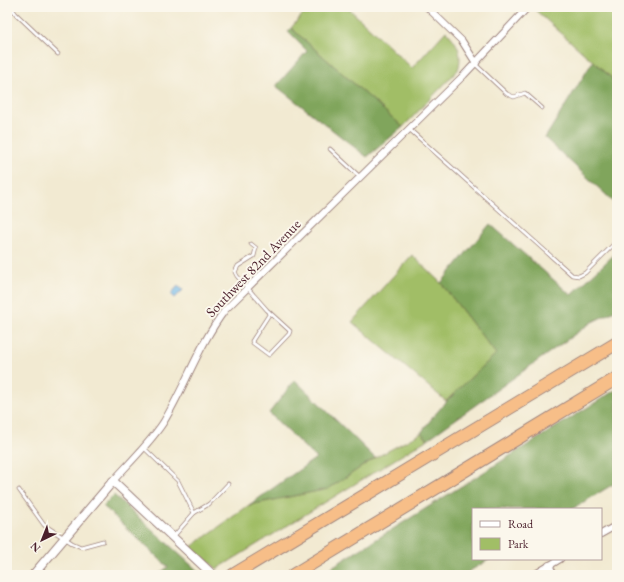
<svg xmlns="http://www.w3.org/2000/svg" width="624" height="582" viewBox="0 0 624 582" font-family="'EB Garamond',serif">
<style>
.green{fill:#a1be66;stroke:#766e48}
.forest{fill:#80a55b;stroke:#656243}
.water{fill:#71b9e9;stroke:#5e6c8a}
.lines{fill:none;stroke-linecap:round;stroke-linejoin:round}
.service-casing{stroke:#9e847e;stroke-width:4.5}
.minor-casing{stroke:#9e847e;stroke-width:8}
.tertiary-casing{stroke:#9e847e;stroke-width:10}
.motorway-casing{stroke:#9e847e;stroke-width:14}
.service{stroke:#fff;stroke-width:3}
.minor{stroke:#fff;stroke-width:6}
.tertiary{stroke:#fff;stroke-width:8}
.motorway{stroke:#f7be88;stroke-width:12}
.labels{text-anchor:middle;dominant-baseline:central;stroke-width:4;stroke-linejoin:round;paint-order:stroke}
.street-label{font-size:14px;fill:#4a1f2b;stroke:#fbf7ec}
</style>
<rect width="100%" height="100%" fill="#fbf7ec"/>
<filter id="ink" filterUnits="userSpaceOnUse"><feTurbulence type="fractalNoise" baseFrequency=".025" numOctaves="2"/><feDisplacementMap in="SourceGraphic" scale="8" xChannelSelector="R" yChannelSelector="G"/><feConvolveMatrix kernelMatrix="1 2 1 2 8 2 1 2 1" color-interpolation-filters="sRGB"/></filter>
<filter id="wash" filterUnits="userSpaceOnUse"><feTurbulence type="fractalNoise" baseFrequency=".012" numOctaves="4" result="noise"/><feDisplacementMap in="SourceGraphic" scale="16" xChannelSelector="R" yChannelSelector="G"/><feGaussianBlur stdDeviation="0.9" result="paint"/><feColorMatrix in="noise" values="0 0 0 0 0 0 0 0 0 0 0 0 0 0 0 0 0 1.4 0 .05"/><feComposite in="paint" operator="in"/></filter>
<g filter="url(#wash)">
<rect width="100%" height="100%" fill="#f2ead2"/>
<!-- green -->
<g class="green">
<path d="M 309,7 L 347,7 L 412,68 L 446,31 C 458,43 463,54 458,70 L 403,127 L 291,28 Z"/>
<polygon points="534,7 617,7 617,83 533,8"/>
<polygon points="412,255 441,283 496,354 446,401 352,322"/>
<polygon points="421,433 428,439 217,569 191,547 249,505 328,489 375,458"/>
</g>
<!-- forest -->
<g class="forest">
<polygon points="291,28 403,127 367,157 276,86 307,51 288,32"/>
<polygon points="593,61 617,83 617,205 545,138"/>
<path d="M 490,224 L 571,295 L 617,252 L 617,310 L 592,322 L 428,439 L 421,433 C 442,402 470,379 496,354 L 441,283 Z"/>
<polygon points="295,380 375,458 328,489 249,505 316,458 269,413"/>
<polygon points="617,389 617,482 572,509 473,509 473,559 490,559 463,575 319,575"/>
<polygon points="114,495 199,572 195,575 157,575 168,567 103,506"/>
</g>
<!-- water -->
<polygon class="water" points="178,286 183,290 175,298 171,294"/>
</g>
<g filter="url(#ink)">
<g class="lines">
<defs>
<g id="service">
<polyline points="11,7 16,14 58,54"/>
<polyline points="475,64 507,94 514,97 525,93 542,108"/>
<polyline points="409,129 572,275 579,276 585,273 617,241"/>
<polyline points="330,149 360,177"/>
<polyline points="251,244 256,248 254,256 238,266 235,272 237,276 267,310 290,331 289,334 269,355 253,343 252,341 270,313"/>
<polyline points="143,447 178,481 194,513"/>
<polyline points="19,490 44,525 72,543 81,547 103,541"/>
<polyline points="174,536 194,513 209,504 228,484"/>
</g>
<g id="minor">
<polyline points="427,7 462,41 476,63"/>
<path d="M 113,481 C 129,463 149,444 163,423 C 186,385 198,346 225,310 L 464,75 L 528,7"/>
<polyline points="601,534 617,525"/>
<polyline points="549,565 554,575"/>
<polyline points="534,575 560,559"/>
</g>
<polyline id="tertiary" points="33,575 113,481 213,575"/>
<g id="motorway">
<polyline points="233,575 617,343"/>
<polyline points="293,575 617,378"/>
</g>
</defs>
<!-- service casing -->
<use href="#service" class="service-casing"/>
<!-- minor casing -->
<use href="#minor" class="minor-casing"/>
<!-- tertiary casing -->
<use href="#tertiary" class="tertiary-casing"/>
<!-- motorway casing -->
<use href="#motorway" class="motorway-casing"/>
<!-- service -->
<use href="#service" class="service"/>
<!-- minor -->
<use href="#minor" class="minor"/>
<!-- tertiary -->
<use href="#tertiary" class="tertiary"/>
<!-- motorway -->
<use href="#motorway" class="motorway"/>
</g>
</g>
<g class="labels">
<!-- street labels -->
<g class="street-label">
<text transform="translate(253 268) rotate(-46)">Southwest 82nd Avenue</text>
</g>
</g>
<!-- margin -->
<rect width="624" height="582" fill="none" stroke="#fbf7ec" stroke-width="24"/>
<!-- legend -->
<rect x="472" y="508" width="130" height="52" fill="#fbf7ec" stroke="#b4a19f"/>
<rect x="480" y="521" width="20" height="6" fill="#ffffff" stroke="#b4a19f"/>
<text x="508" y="528" font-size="12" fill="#4a1f2b">Road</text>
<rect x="480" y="538" width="20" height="12" fill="#a1be66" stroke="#b4a19f"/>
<text x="508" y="548" font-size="12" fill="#4a1f2b">Park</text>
<!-- north arrow -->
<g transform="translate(42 540) rotate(223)" stroke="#fbf7ec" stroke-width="3" paint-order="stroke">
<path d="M0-3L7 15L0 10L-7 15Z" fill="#4a1f2b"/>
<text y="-6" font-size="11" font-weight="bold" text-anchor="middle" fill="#4a1f2b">N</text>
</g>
</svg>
